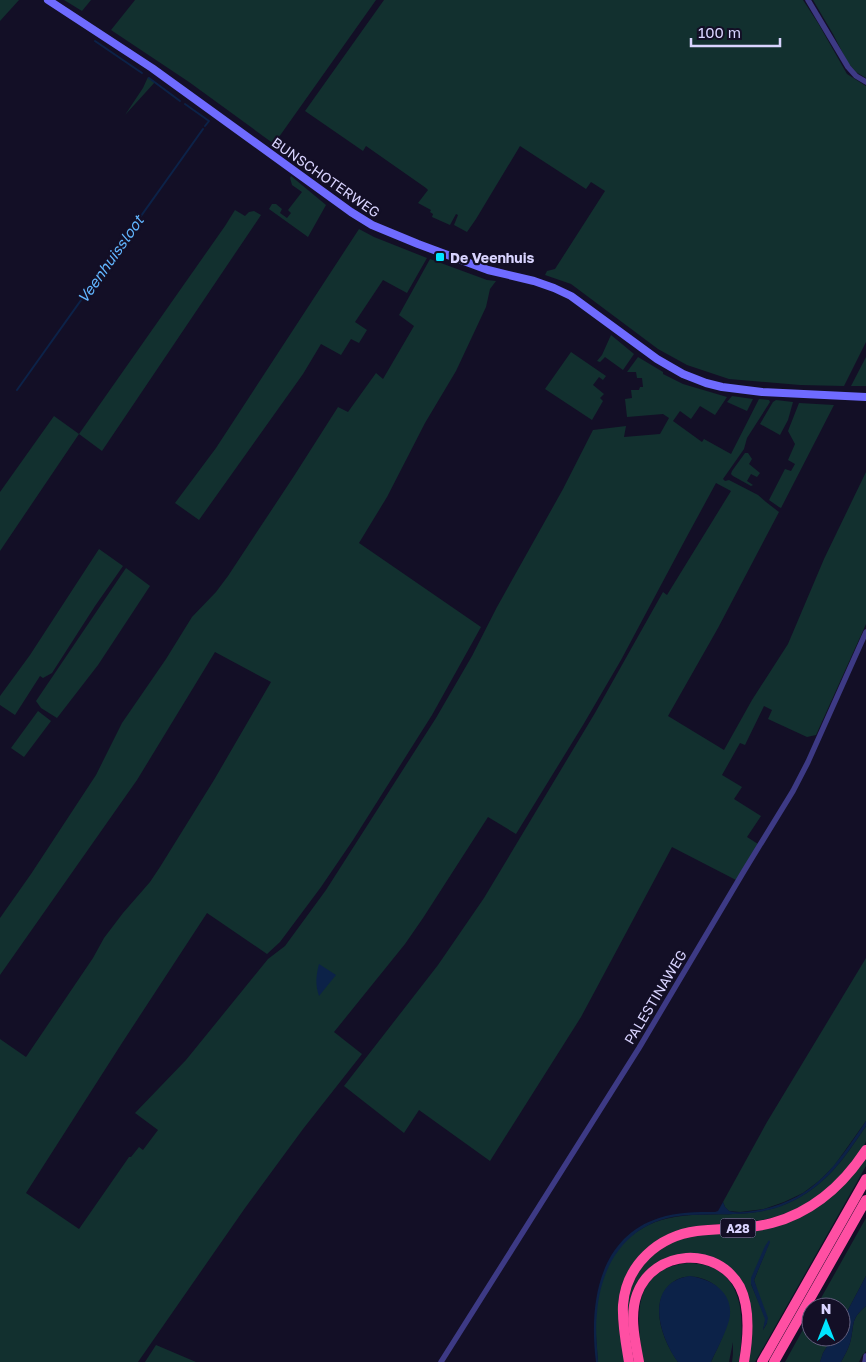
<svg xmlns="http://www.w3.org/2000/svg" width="866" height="1362" viewBox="0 0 866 1362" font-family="'Golos Text',sans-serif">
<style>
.green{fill:#12302f;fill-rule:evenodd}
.water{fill:#0c2248}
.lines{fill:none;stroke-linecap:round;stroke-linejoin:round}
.stream{stroke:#0c2248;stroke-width:2}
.minor{stroke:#3d3a85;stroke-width:5.5}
.secondary{stroke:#6f6bff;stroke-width:8}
.motorway{stroke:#ff4fa3;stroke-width:10}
.poi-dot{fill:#00e5ff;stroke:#130f26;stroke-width:2}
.labels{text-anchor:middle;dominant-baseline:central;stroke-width:4.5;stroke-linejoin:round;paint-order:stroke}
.shield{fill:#130f26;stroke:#9e99be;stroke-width:1}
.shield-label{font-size:12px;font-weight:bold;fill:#d9d4ff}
.street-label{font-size:14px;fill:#d9d4ff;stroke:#130f26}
.poi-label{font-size:14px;font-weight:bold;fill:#d9d4ff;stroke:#130f26;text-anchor:start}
.water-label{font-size:15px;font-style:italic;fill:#62b6ff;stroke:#130f26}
</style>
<rect width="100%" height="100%" fill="#130f26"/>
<!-- green -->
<g class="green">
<polygon points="0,0 19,0 0,21"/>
<polygon points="64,0 91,0 82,11"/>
<polygon points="135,0 376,0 274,144 189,82 111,30"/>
<polygon points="384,0 803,0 818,23 847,74 866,86 866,342 844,386 800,385 729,379 687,365 658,349 571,284 545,275 547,271 555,269 605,191 591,182 586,189 520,146 476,219 467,232 454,225 458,215 456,214 450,225 432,217 433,214 430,212 431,210 418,203 428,190 426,188 366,146 363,151 305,111"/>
<polygon points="813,0 866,0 866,78 856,72 848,63 833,34"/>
<polygon points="148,77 155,82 125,115 143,88"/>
<polygon points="291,176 326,205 308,237 269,209 272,204 276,204 282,209 280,213 287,218 291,213 288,210 302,192 292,185 290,178"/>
<polygon points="235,210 245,216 249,212 254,211 261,215 102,451 79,434 0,551 0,492 54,416 79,434 225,226"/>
<polygon points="359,229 374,237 427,258 407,293 383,280 355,322 367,330 359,343 351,339 341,355 321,344 303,374 199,520 175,503 216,448"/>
<polygon points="430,259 487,280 496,281 490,289 486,307 456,371 425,423 387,497 359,543 481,627 432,715 353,840 321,887 280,942 267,954 207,913 122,1043 26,1193 79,1229 129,1157 131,1157 139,1147 143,1150 158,1130 135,1113 186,1060 268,959 285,946 326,890 436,718 472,656 497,607 563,489 593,430 626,426 624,437 660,434 669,418 663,414 627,417 625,399 632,398 631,390 639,390 640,387 643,387 642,378 637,378 636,372 627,372 638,357 663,372 663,374 683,384 727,397 715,415 700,406 691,419 680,411 673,421 702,442 704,439 731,454 759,399 769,400 770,402 747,438 744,449 723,479 725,481 729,480 758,495 766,502 779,512 718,628 668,716 724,750 752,700 788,644 824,559 866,472 866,624 816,735 807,737 768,719 772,710 764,706 745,745 740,743 722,775 742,787 734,799 761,816 747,837 758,844 736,880 672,847 581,1017 490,1161 419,1110 404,1133 344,1086 438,965 484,898 595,713 663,592 667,595 731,491 716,483 685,540 621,660 583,725 516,834 488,817 423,918 405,944 334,1032 362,1054 303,1129 245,1208 138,1362 0,1362 0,1039 26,1057 93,958 104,938 123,913 150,882 160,867 214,780 271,682 215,652 137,780 0,975 0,918 31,874 96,775 122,723 166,659 192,617 216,592 228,576 294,476 338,407 348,412 376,373 383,379 414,326 399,315"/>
<polygon points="611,335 634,354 623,370 605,357 600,362 597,361 602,355"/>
<polygon points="571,352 606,376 603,380 599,377 593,385 604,394 600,398 603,401 592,420 545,389"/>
<polygon points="866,357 866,386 851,386"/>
<polygon points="732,396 753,399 747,411 727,402"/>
<polygon points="776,400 793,402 788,420 780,435 760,424 773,402"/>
<polygon points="799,403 834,405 781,508 779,507 769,500 785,469 791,471 795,464 788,460 795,444 788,431"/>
<polygon points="745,453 748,453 752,459 749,464 760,473 757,477 751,474 747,481 753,485 751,486 733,476 731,474 732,471"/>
<polygon points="99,549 123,566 95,606 52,673 43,678 40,676 15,715 0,705 0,696 30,655"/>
<polygon points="126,568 150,586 98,665 57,718 41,708 36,701"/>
<polygon points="38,711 51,721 24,757 11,748"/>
<polygon points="866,958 866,1121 834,1166 819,1181 803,1193 784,1202 764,1209 740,1212 729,1211 725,1207 723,1202 767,1122"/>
<path d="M 866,1126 C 866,1131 866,1137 866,1141 C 864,1149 846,1168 841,1175 C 823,1195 798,1211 771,1218 C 744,1225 716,1222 689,1228 C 650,1235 618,1269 618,1310 C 618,1327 622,1345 626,1362 L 598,1362 C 597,1347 595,1332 596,1316 C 600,1257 630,1218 692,1215 C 724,1213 755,1217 786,1204 C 825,1187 843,1160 866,1126 Z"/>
<path d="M 866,1154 L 866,1166 L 755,1362 L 746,1362 L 741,1284 L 694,1255 L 640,1279 L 632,1292 L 629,1347 L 626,1297 L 642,1263 L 672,1240 L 795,1217 ZM 770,1241 L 754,1280 L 767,1323 L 763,1330 L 765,1322 L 765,1317 L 751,1284 Z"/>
<polygon points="866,1218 866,1276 841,1323 841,1307 816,1307"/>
<path d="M 688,1263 C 746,1264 745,1319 739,1362 L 732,1362 L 733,1354 L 733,1342 L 729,1362 L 711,1362 C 717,1349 731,1322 729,1308 C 726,1285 696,1269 676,1280 C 646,1298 662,1340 678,1362 L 643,1362 C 637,1319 630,1269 688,1263 Z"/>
<path d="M 866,1306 L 866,1351 L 864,1354 L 863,1354 L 859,1362 L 841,1362 C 844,1356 848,1350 850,1343 C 855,1326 849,1320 866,1306 Z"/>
<polygon points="811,1315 811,1337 833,1337 823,1353 820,1362 785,1362"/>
<polygon points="156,1345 196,1362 145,1362"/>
</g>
<!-- water -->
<g class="water">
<path d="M 319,964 L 336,975 L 319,996 C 315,984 316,976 319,964 Z"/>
<path d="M 866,1121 L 866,1126 C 841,1163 822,1191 779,1207 C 749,1217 719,1213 688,1215 C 632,1218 601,1259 597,1313 C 595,1329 597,1345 598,1362 L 596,1362 C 589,1307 597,1238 659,1218 C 677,1212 697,1212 715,1212 L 718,1211 L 723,1202 L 725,1207 L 729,1211 C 738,1214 750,1211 759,1210 C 815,1199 836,1165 866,1121 Z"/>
<polygon points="769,1240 770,1242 754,1280 768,1318 767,1323 763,1330 765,1319 751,1284 751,1278 765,1246"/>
<path d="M 690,1276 C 711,1279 732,1291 730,1315 C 729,1327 716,1351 711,1362 L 678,1362 C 659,1336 643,1283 690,1276 Z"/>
<path d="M 866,1276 L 866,1306 C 849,1320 855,1326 850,1343 C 848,1350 844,1356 841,1362 L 820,1362 L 823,1353 L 833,1337 L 841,1337 L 841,1323 Z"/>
</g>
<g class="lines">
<!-- stream -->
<g class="stream">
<polyline points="95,41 142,73"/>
<polyline points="149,78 180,101"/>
<polyline points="185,104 209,121 205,126"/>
<polyline points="17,390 203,129"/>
</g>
<!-- minor -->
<g class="minor">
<polyline points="808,0 848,67 856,76 866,82"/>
<polyline points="441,1362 639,1048 744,871 793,791 808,762 866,632"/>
<polyline points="865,1362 866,1356"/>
</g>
<!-- secondary -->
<polyline class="secondary" points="48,0 152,68 351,212 372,225 418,244 488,270 534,281 554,288 571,296 657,359 683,374 706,383 722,387 762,392 866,397"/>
<!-- motorway -->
<g class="motorway">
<path d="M 629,1362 C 626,1344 622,1324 623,1305 C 626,1265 658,1236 697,1231 C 722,1228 747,1230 772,1223 C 813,1212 843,1185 866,1150"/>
<path d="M 639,1362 C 635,1340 629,1316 637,1294 C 654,1249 717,1245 740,1287 C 751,1309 748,1339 744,1362"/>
<polyline points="762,1362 866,1179"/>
<polyline points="774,1362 866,1200"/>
</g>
</g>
<!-- markers -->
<rect class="poi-dot" x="435" y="252" width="10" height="10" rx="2.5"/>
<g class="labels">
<!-- shield labels -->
<rect class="shield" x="720.5" y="1218.5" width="35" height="19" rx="4"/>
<g class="shield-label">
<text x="738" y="1228">A28</text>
</g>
<!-- street labels -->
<g class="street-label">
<text transform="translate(326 177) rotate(35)">BUNSCHOTERWEG</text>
<text transform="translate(655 997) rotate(-59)">PALESTINAWEG</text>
</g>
<!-- poi labels -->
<g class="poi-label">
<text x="450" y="257">De Veenhuis</text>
</g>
<!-- water labels -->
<g class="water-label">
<text transform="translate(110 259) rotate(-55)">Veenhuissloot</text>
</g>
</g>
<!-- north arrow -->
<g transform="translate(826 1322)"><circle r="24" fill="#130f26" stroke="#625e7d"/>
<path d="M0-4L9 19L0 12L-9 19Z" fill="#00e5ff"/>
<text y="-8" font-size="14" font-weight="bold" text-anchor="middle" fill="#d9d4ff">N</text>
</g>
<!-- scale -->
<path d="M691 38v8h89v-8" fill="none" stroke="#d9d4ff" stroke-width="2.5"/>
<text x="698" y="38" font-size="15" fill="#d9d4ff" stroke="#130f26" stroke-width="4" paint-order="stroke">100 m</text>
</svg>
